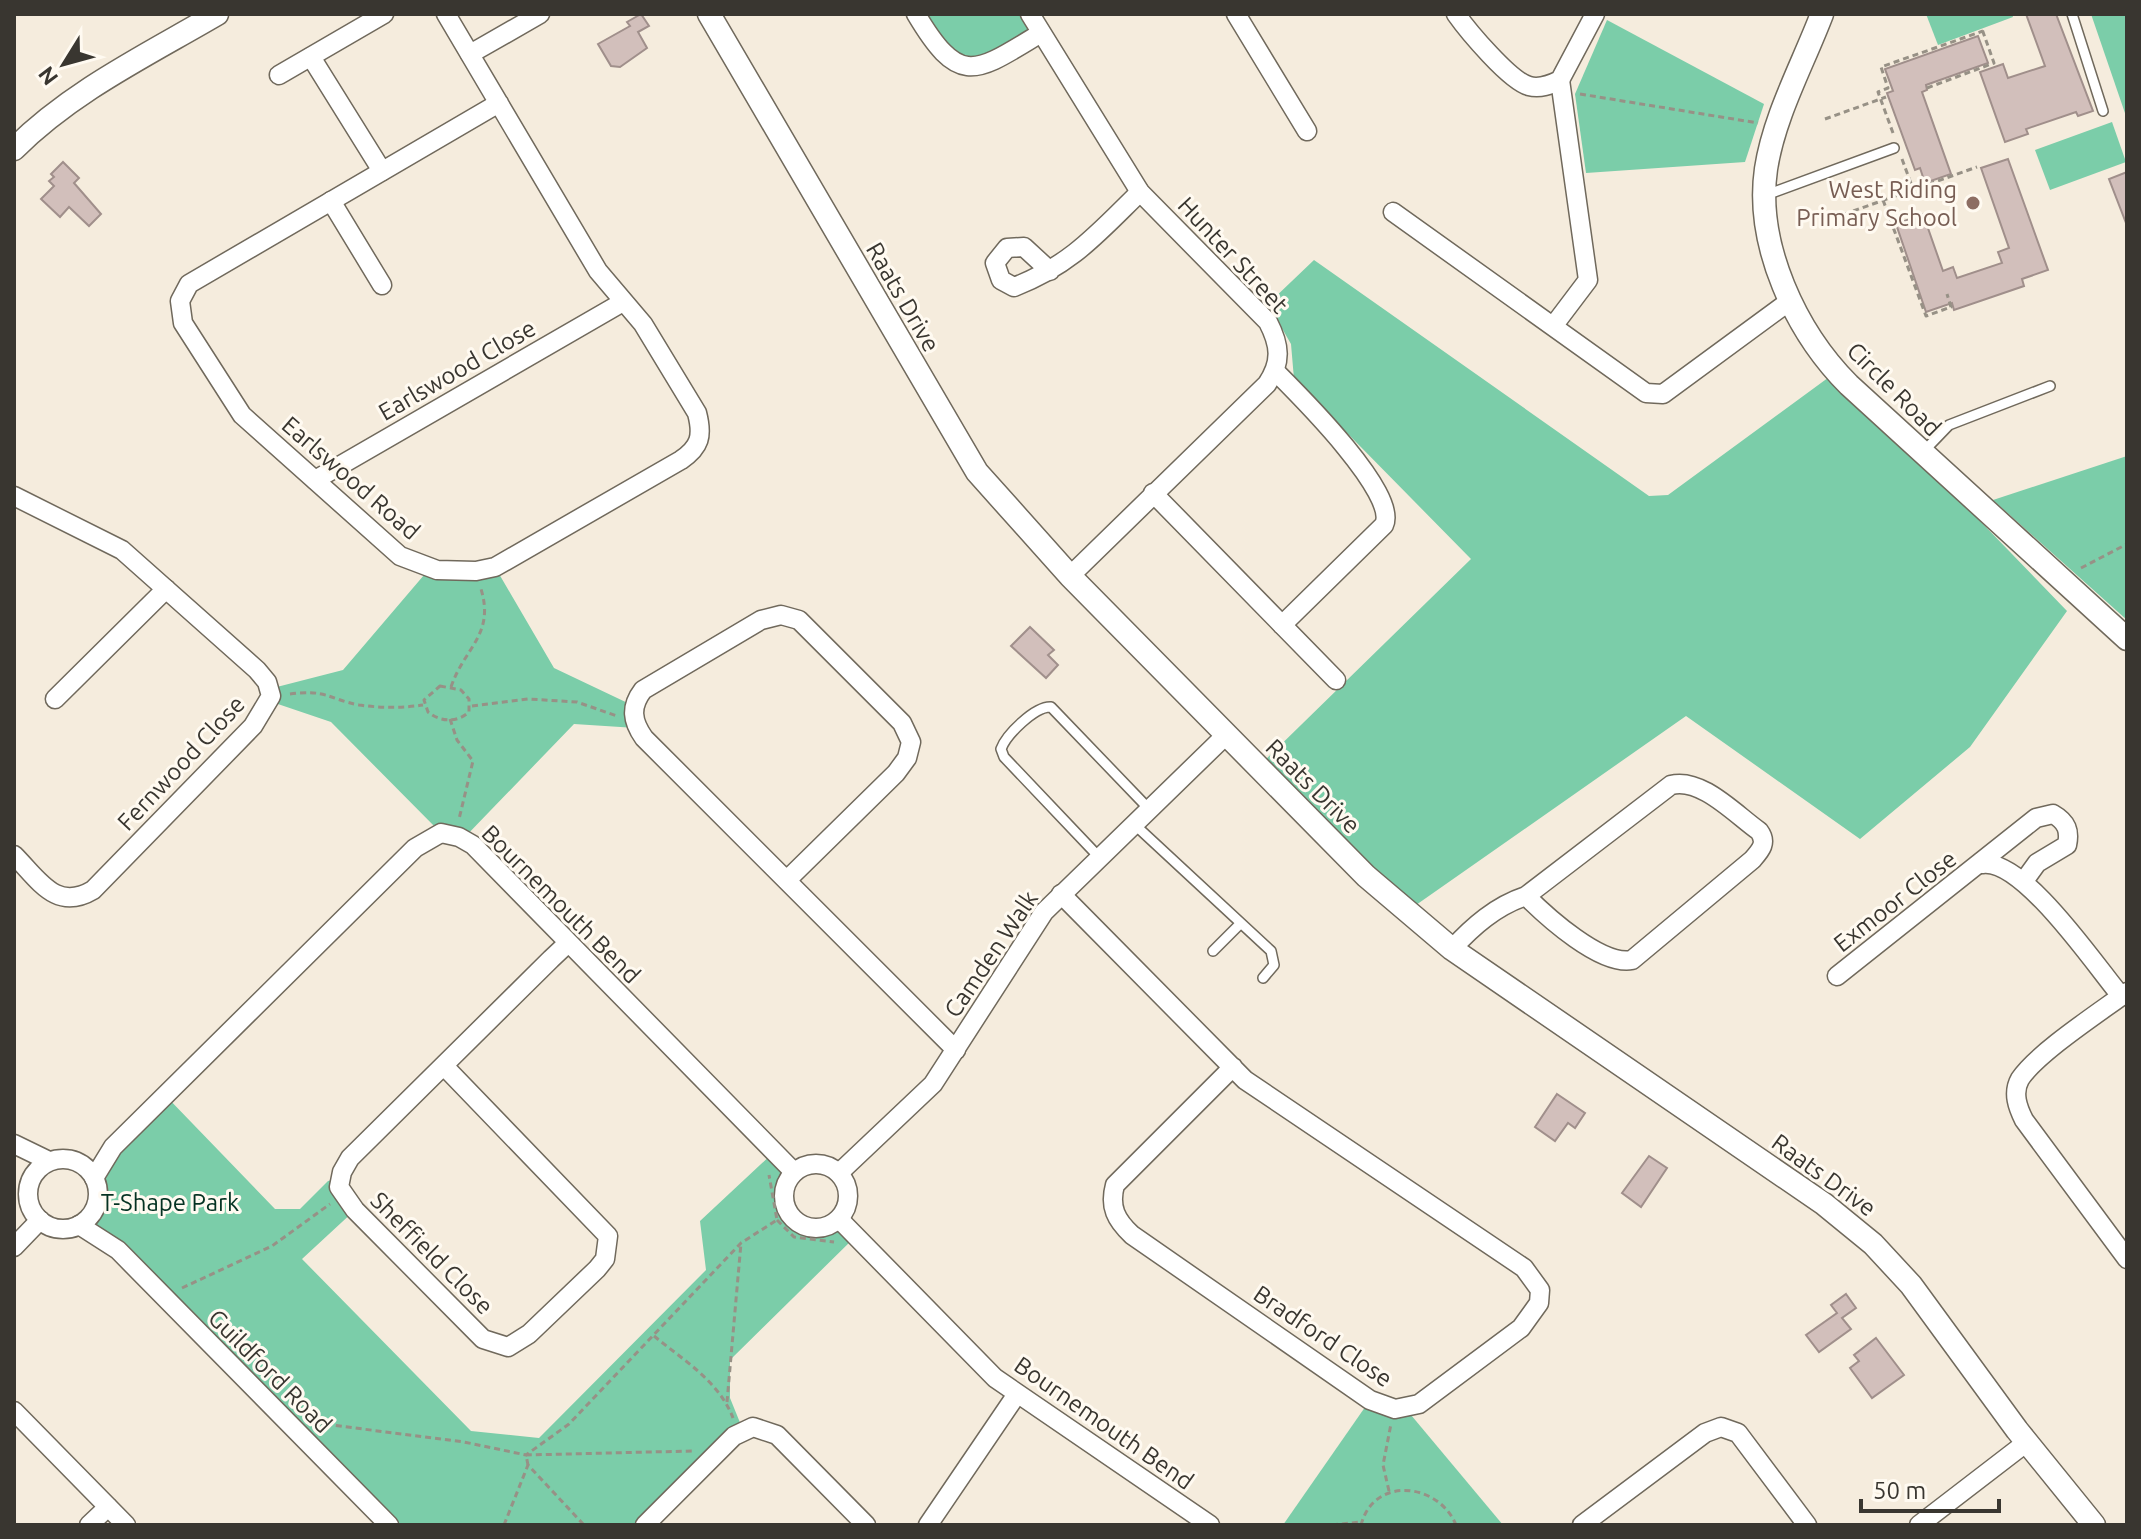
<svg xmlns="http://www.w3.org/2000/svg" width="2141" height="1539" viewBox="0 0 2141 1539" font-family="Ubuntu,sans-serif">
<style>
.green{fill:#7bcda9}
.building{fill:#d2bfbb;stroke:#a08f8b;stroke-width:2}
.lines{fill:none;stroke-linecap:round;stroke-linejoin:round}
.service-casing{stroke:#70695c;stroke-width:12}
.minor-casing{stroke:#70695c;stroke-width:21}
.tertiary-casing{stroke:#70695c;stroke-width:25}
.path{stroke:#979186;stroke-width:3;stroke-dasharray:6 4;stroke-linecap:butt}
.service{stroke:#fff;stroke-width:9}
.minor{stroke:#fff;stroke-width:18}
.tertiary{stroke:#fff;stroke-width:22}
.education-dot{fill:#8d6e63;stroke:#fffaf1;stroke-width:3}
.labels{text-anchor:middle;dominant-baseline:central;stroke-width:6;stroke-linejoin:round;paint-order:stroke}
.education-label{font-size:24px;fill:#785e54;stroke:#fffaf1;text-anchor:end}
.street-label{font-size:24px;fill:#393630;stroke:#fffaf1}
.park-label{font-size:24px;fill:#043222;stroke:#fffaf1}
</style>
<rect width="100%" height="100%" fill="#f5ecdd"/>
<!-- green -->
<g class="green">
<polygon points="919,14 1030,14 1040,31 984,61 958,62"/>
<polygon points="1926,14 2012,14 2013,17 1938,45"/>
<polygon points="2091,14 2127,14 2127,119"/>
<polygon points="1607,20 1764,104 1745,162 1586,173 1575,94"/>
<polygon points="2112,122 2126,162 2050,190 2035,150"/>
<polygon points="1314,260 1649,496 1668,495 1836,372 2067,611 1970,747 1860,839 1686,716 1406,912 1260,765 1471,559 1294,379 1291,344 1268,304"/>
<polygon points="2127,456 2127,620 1993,500"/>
<polygon points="495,567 554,668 634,706 636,728 574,724 463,839 441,833 331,722 269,701 269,689 343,670 430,568"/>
<path d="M 164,1094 L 275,1209 L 300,1209 L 328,1181 L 341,1178 L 355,1210 L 302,1259 L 471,1431 L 539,1438 L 706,1270 L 700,1221 L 774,1152 L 794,1172 C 769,1209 803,1245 839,1219 L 856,1236 L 730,1360 L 730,1398 L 743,1430 L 645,1525 L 389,1525 L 88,1219 L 98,1199 L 94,1178 Z"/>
<polygon points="1370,1400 1406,1409 1503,1525 1283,1525"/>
</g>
<!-- building -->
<g class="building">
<polygon points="641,14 649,26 638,32 647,48 620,67 611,66 598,44 630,26 627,22"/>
<polygon points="2026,14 2056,14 2093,111 2078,116 2076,112 2026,129 2028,134 2005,142 1980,72 2003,64 2008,78 2045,66"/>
<polygon points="1978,36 1988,63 1926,85 1927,90 1922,92 1951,174 1925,183 1920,168 1915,170 1887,93 1893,91 1885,69"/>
<polygon points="2008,159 2048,270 2022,279 2024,286 1954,310 1952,303 1926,312 1896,224 1923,214 1943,271 1953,267 1957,278 2002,263 1998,252 2009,248 1981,168"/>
<polygon points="63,162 79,178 74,183 101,214 89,226 69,207 60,217 41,199 54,186 49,181 54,177 51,174"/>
<polygon points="2127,172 2127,222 2126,223 2109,179"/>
<polygon points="1030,627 1054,650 1048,655 1058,665 1046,678 1011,646"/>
<polygon points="1557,1094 1585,1113 1575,1128 1568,1123 1555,1141 1535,1127"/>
<polygon points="1649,1156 1667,1168 1641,1207 1622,1193"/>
<polygon points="1846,1294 1856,1308 1842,1318 1851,1329 1819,1352 1806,1335 1837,1313 1831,1305"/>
<polygon points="1876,1338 1904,1375 1872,1398 1850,1368 1859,1361 1854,1355"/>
</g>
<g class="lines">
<defs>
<g id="service">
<polyline points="2072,14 2103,111"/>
<polyline points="1766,195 1894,148"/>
<polyline points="1924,451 1949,425 2050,386"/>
<polyline points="1134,824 1271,951 1274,965 1263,978"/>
<path d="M 1099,857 L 1004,757 L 1001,749 C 1006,735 1035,706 1051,707 L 1149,809"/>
<polyline points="1213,951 1240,924"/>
</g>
<g id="minor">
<path d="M 446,14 L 598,271 L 643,324 L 697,413 C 703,436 700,447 681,460 L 495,567 L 476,571 L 437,570 L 400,556 L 242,415 L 183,323 L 180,301 L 189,284 L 499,103"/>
<path d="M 916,14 C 960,88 975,73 1041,33"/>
<path d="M 1030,14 L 1140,192 L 1268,322 C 1280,345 1282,362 1267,384 L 1070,576"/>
<polyline points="1236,14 1307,131"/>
<path d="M 1456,14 C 1468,31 1510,81 1529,86 C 1540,89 1550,85 1560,80 L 1595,14"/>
<polyline points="470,54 540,14"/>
<polyline points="311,57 382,171"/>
<polyline points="279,75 384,14"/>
<polyline points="331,201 382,285"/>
<polyline points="1393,212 1646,393 1663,394 1791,300"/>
<path d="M 1050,271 L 1024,247 L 1007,248 L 995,263 L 1001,280 L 1014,287 C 1071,265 1097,234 1140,192"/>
<polyline points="1554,325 1588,280 1560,80"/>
<path d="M 1275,371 C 1299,395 1399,494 1384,525 L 1282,625"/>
<polyline points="315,480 623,302"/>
<polyline points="1153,493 1336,680"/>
<path d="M 14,496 L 122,550 L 257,670 L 267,682 L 271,696 L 253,726 L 93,890 C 56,912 39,880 14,855"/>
<polyline points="55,699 166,589"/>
<path d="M 1982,864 C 2023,858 2095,965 2121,996"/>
<path d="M 787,880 L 896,773 L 907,758 L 911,742 L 902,723 L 799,620 L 781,615 L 761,620 L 643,690 C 630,707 632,721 644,738 L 956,1050"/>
<path d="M 1061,894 L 1245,1080 L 1524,1268 L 1540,1290 L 1539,1303 L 1521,1328 L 1419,1404 L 1395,1409 L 1370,1400 L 1132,1235 C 1116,1220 1109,1207 1115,1185 L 1233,1067"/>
<path d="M 1452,949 C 1473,926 1496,906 1526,896 L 1671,785 C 1701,777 1735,814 1759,831 C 1768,843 1760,851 1752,860 L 1632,960 C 1601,966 1547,917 1526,896"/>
<path d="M 1837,976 L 2036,818 L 2053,814 C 2067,822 2070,831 2067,845 L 2037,863 L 2024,881"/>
<path d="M 2127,992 C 2100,1012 2037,1053 2020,1079 C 2012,1093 2018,1108 2024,1120 L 2127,1259"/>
<polyline points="444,1066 608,1236 605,1259 597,1269 529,1334 508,1347 483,1339 355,1210 339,1187 342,1172 350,1158 551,959 568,943"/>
<polyline points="14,1144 49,1161"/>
<circle cx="63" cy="1194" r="35"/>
<circle cx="816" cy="1196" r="32"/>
<polyline points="839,1173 933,1084 1044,912 1226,735"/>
<polyline points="94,1178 113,1147 415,848 441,833 459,837 473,845 794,1172"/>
<polyline points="839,1219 995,1378 1210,1525"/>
<polyline points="79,1225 118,1250 389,1525"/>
<polyline points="14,1247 40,1220"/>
<polyline points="14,1411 126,1525"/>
<polyline points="89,1525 108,1507"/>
<polyline points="645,1525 734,1436 753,1427 777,1435 866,1525"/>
<polyline points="928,1525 1017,1394"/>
<polyline points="1582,1525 1705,1433 1721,1427 1738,1433 1807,1525"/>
<polyline points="1919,1525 2027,1442"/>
</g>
<g id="tertiary">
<polyline points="709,14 977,472 1070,576 1366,876 1452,949 1824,1204 1873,1244 1911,1285 2017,1430 2094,1525"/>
<path d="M 1822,14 C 1803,64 1774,116 1766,169 C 1755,245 1796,332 1849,385 L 2127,639"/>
<path d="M 14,149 C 72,91 147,55 217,14"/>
</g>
</defs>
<!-- service casing -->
<use href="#service" class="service-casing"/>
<!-- minor casing -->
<use href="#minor" class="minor-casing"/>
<!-- tertiary casing -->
<use href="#tertiary" class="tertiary-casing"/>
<!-- path -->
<g class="path">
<polyline points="1927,88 1994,63 1982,29"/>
<polyline points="1580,94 1758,123"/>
<polyline points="1825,119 1886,97"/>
<polyline points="1893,133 1878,92 1888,88 1881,67 1983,31"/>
<polyline points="1902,159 1913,189"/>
<polyline points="1883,200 1926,316 1951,307 1947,294"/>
<polyline points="1825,221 1977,167"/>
<polyline points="2081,568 2127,544"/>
<path d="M 440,686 L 461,690 L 469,699 L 469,712 C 457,723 440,722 428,712 L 424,700 Z"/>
<path d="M 451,687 C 464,648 495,635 481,589"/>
<path d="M 290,694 C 327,689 328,699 359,705 C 380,708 403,708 423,705"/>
<polyline points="472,706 528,699 577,702 617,716"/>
<polyline points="450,719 457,740 473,761 459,819"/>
<polyline points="777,1220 794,1237 834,1242"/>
<polyline points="182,1288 272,1246 330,1204"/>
<path d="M 654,1336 C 683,1360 719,1381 733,1418"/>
<polyline points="727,1402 741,1243"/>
<polyline points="316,1423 464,1442 526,1455 569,1424 741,1243 777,1220 769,1175"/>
<polyline points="528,1465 526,1455 692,1451"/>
<polyline points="1389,1491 1383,1465 1391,1424"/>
<polyline points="504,1525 528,1465 584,1525"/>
<polyline points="1332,1525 1360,1522"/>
<path d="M 1361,1525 C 1374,1475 1439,1483 1456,1525"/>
</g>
<!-- service -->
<use href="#service" class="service"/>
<!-- minor -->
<use href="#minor" class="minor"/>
<!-- tertiary -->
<use href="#tertiary" class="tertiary"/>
</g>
<!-- markers -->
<circle class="education-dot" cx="1973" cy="203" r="8"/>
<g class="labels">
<!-- education labels -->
<g class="education-label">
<text x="1957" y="189">West Riding<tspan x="1957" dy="28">Primary School</tspan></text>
</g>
<!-- street labels -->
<g class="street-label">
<text transform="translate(1233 255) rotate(47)">Hunter Street</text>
<text transform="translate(903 297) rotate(60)">Raats Drive</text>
<text transform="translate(457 370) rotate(-30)">Earlswood Close</text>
<text transform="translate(1894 389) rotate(45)">Circle Road</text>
<text transform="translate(351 478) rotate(41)">Earlswood Road</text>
<text transform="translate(181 763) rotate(-47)">Fernwood Close</text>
<text transform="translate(1313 786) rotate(45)">Raats Drive</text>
<text transform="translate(1895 901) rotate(-38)">Exmoor Close</text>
<text transform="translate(561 904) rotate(45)">Bournemouth Bend</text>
<text transform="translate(991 954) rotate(-56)">Camden Walk</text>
<text transform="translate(1824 1175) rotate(36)">Raats Drive</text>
<text transform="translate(432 1253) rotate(45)">Sheffield Close</text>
<text transform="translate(1323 1336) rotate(34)">Bradford Close</text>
<text transform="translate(270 1371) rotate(45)">Guildford Road</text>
<text transform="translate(1104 1423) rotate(35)">Bournemouth Bend</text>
</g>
<!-- park labels -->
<g class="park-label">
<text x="170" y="1202">T-Shape Park</text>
</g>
</g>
<!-- border -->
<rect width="2141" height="1539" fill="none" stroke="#393630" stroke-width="32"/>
<!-- north arrow -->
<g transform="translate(64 64) rotate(233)" stroke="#fffaf1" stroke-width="6" paint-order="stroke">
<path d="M0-6L14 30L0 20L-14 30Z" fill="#393630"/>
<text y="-12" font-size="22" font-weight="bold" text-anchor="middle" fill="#393630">N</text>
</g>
<!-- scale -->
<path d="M1861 1499v12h138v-12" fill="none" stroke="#393630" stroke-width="4"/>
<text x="1873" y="1499" font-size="24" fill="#393630" stroke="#fffaf1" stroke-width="6" paint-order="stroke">50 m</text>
</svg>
